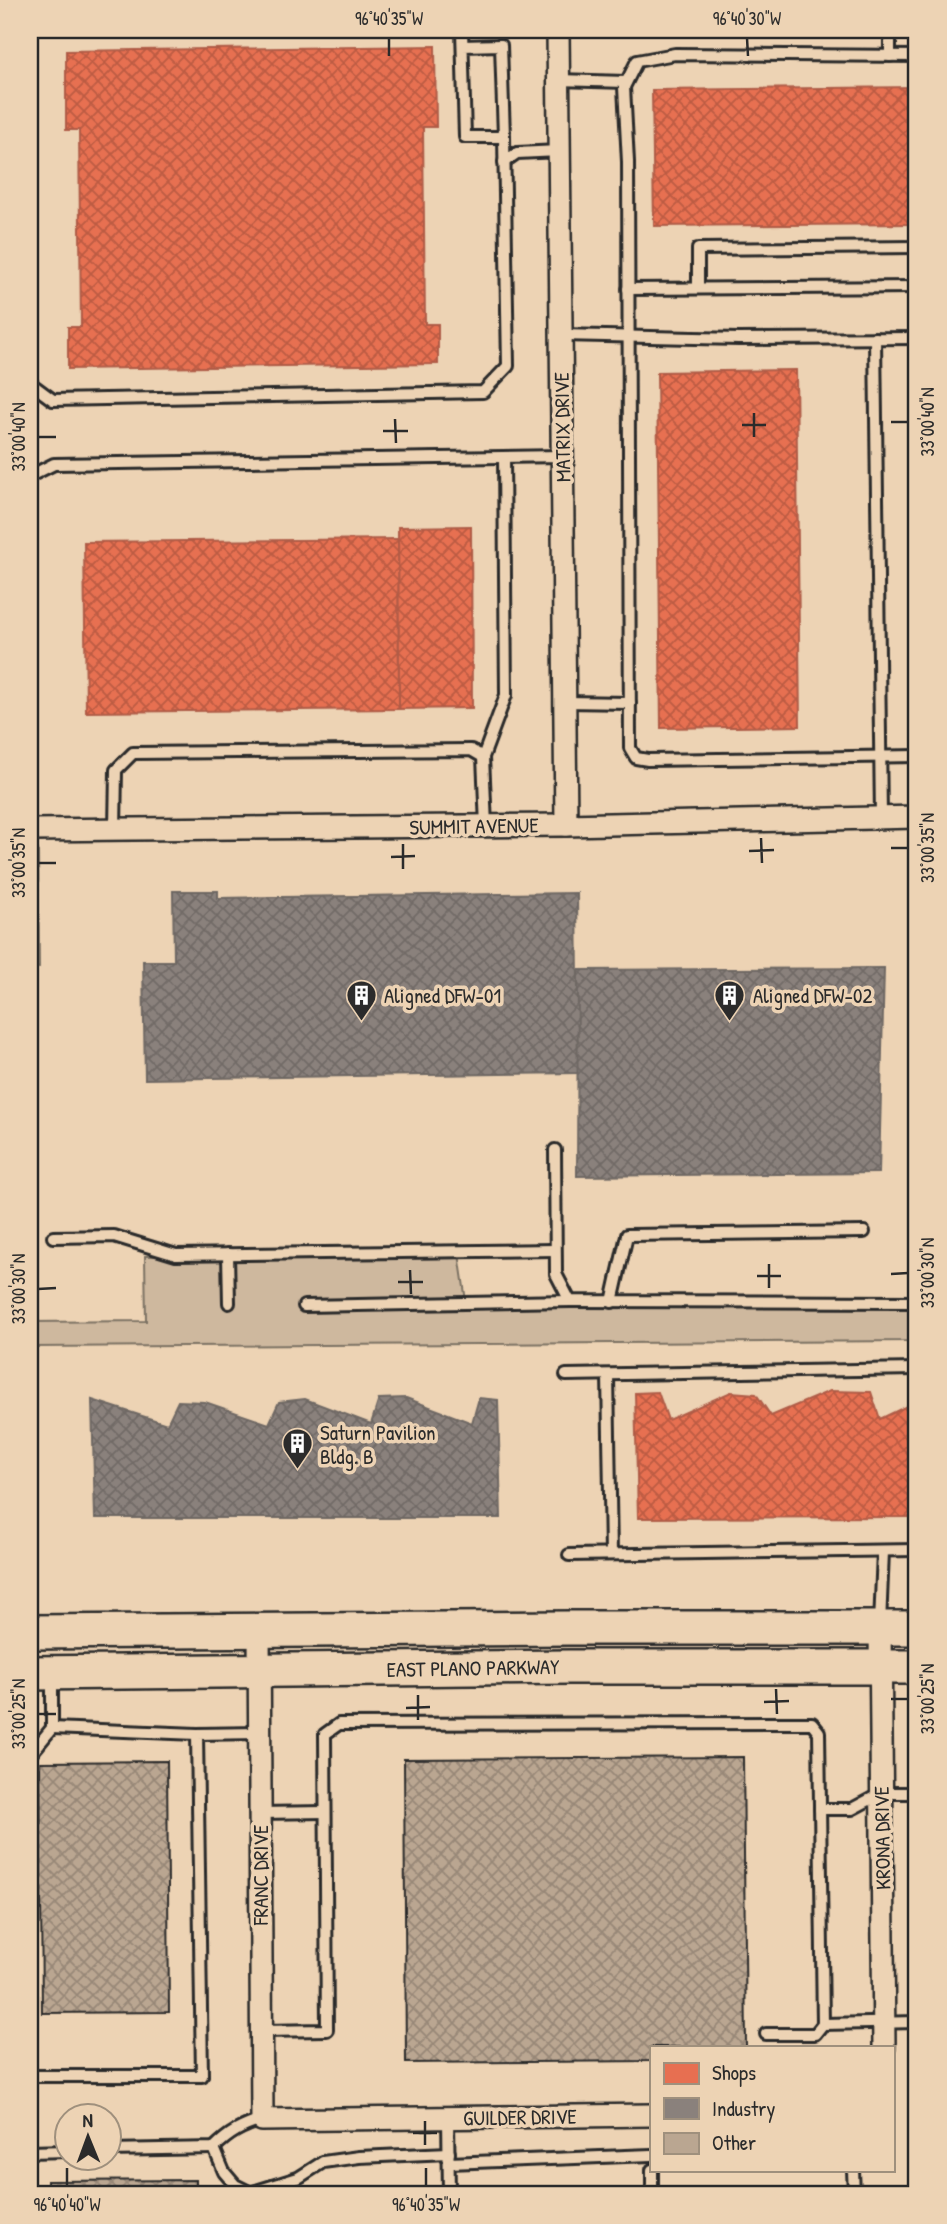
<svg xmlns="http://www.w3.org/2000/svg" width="947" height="2224" viewBox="0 0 947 2224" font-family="'Patrick Hand',sans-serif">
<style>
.grass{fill:#ceb89e;stroke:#7c7264;stroke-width:2}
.shops{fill:url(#shops-cross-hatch);stroke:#af5b46;stroke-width:2}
.industry{fill:url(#industry-cross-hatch);stroke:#6e6764;stroke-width:2}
.building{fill:url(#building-cross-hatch);stroke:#2b2b2b;stroke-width:2}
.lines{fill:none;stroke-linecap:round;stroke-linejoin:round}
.service-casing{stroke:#2b2b2b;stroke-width:16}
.minor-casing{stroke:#2b2b2b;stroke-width:26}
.primary-casing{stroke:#2b2b2b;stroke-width:38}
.service{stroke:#edd3b4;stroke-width:10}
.minor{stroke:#edd3b4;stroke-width:21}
.primary{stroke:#edd3b4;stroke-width:33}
.ticks{fill:none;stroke:#2b2b2b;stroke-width:2.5}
.labels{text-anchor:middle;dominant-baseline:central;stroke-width:7;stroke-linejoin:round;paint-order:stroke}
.street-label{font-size:21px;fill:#2b2b2b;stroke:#edd3b4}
.poi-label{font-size:21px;fill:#2b2b2b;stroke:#edd3b4;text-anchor:start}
.neatline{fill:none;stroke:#2b2b2b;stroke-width:2.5}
.ticks-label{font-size:18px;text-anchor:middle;fill:#2b2b2b}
</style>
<defs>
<pattern id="shops-cross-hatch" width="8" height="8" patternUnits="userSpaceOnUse" patternTransform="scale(1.75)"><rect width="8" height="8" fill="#e76f51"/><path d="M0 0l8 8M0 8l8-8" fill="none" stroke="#bb5b43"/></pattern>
<pattern id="industry-cross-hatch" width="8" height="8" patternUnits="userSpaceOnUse" patternTransform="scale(1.75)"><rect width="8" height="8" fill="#8a817c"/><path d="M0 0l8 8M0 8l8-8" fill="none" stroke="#716a66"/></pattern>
<pattern id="building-cross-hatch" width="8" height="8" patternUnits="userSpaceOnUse" patternTransform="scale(1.75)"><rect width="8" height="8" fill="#baa691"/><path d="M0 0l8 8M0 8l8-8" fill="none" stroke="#978777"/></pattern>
</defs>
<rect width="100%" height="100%" fill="#edd3b4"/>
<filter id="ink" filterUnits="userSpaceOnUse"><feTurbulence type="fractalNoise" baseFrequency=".0143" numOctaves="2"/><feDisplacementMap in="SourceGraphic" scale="14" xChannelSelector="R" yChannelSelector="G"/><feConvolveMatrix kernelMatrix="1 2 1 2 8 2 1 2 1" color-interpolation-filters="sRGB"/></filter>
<g filter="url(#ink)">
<!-- grass -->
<g class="grass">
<polygon points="30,850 38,850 39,968 30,967"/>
<polygon points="459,1254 466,1301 665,1307 917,1303 917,1341 30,1347 30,1322 146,1321 145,1256"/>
</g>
<!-- shops -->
<g class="shops">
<polygon points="435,46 436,127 423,127 425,324 438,324 438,364 68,369 68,327 81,327 79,130 66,130 66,51"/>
<polygon points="917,87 917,224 654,226 652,90"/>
<polygon points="796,370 800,726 661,728 657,372"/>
<polygon points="471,526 472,708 399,709 398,527"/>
<polygon points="398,539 399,709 86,712 84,542"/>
<polygon points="830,1391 871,1392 880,1419 917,1401 917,1517 638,1518 635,1393 658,1392 668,1420 731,1392 756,1394 771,1416"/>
</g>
<!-- industry -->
<g class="industry">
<polygon points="173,891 218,891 218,898 577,893 579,1073 145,1079 143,961 174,961"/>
<polygon points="884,968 879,1173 577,1176 578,970"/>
<polygon points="406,1398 472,1423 479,1398 498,1400 501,1518 95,1518 92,1400 167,1424 178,1401 205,1402 269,1424 279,1402 305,1399 371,1424 379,1399"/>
</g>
<!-- building -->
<g class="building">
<polygon points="743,1757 746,2047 651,2047 651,2061 406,2063 404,1759"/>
<polygon points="167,1761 169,2012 42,2013 40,1762"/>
<polygon points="196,2180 196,2193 209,2194 47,2194 47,2181"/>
</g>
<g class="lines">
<defs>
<g id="service">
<polyline points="462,30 465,137 504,137 501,45 463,46"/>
<polyline points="890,56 890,30"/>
<polyline points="917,56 675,54 637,61 624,87 628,162 630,748 636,758 648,760 917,756"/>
<polyline points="558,80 626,82"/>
<polyline points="504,162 517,153 559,151"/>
<polyline points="698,288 698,249 917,247"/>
<polyline points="628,289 917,287"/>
<polyline points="561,335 739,339 917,338"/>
<polyline points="875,338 881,817"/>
<polyline points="30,383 53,400 483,392 508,366 504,137"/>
<polyline points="30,476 54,464 562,456"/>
<polyline points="565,702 630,703"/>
<polyline points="483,757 506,695 504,457"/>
<polyline points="115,829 116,770 133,753 471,750 483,757 486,826"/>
<polyline points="555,1150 556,1274 570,1301 917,1302"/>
<polyline points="53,1237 114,1236 176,1255 555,1250"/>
<polyline points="228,1254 229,1303"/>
<polyline points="612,1302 627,1235 864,1232"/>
<polyline points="304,1306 570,1301"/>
<polyline points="566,1375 917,1369"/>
<polyline points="608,1375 611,1554"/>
<polyline points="569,1555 917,1550"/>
<polyline points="880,1625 883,1551"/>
<polyline points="52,1728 197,1734"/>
<polyline points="30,1755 52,1728 52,1676"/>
<polyline points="820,1809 852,1809 882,1793 917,1793"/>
<polyline points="260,1813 325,1812"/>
<polyline points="261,2031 327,2030 325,1734 339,1724 812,1723 819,1732 823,2024"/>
<polyline points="766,2034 815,2034 823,2024 917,2022"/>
<polyline points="30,2076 202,2076 197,1734 259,1733"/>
<polyline points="448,2118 449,2194"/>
<polyline points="214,2148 224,2172 235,2185 253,2194"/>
<path d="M 108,2150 L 214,2148 C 229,2133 242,2126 262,2120"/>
<polyline points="30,2152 66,2151"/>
<polyline points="449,2163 651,2155"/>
<polyline points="652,2170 652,2194"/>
<polyline points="853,2170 854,2194"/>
<polyline points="253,2192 298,2178 323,2162 359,2157 449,2153"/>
</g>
<g id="minor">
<polyline points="558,30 566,825"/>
<polyline points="30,830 566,825 917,817"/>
<polyline points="880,1628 884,2047"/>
<polyline points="259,1630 262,2120 651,2115"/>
</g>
<g id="primary">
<polyline points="30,1632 570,1628 917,1628"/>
<polyline points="30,1673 570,1667 917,1667"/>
</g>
</defs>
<!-- service casing -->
<use href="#service" class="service-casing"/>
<!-- minor casing -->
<use href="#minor" class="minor-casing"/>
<!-- primary casing -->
<use href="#primary" class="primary-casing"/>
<!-- service -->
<use href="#service" class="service"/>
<!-- minor -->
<use href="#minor" class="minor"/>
<!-- primary -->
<use href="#primary" class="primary"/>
</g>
</g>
<!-- ticks -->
<path class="ticks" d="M 389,38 L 389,56M 747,38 L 748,56M 754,413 L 754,437M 395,419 L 396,443M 891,422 L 908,422M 742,425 L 766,425M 383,431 L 408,431M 38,437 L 56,437M 761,838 L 762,863M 403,844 L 403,869M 891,848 L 908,848M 749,851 L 774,850M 391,857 L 415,856M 38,863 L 56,863M 769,1264 L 769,1288M 410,1270 L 411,1294M 891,1274 L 908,1273M 757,1276 L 781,1276M 398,1282 L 423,1282M 38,1289 L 56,1288M 776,1689 L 777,1714M 418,1695 L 418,1720M 891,1699 L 908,1699M 764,1702 L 789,1701M 406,1708 L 430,1707M 38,1714 L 56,1714M 425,2121 L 425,2145M 413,2133 L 437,2133M 67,2168 L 67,2186M 426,2168 L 426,2186"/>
<!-- icons -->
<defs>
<symbol id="building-pin" viewBox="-11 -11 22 30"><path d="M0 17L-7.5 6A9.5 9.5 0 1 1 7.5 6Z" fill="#2b2b2b" stroke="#edd3b4"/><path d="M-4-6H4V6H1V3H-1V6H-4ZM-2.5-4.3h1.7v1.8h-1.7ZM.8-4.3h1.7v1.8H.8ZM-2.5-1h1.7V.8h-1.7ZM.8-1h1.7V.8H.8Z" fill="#fff"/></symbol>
</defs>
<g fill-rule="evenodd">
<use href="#building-pin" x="344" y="978" width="35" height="47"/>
<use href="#building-pin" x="712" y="978" width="35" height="47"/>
<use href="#building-pin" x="280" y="1426" width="35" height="47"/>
</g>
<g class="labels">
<!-- street labels -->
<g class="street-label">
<text transform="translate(562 427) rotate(-91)">MATRIX DRIVE</text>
<text transform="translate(474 826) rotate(-1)">SUMMIT AVENUE</text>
<text transform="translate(473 1668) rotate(-1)">EAST PLANO PARKWAY</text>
<text transform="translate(882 1838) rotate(-91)">KRONA DRIVE</text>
<text transform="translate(260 1875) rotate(-90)">FRANC DRIVE</text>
<text transform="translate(520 2117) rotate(-1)">GUILDER DRIVE</text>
</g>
<!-- poi labels -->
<g class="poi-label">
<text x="384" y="995">Aligned DFW-01</text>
<text x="753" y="995">Aligned DFW-02</text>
<text x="320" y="1432">Saturn Pavilion<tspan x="320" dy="24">Bldg. B</tspan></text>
</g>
</g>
<!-- margin -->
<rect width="947" height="2224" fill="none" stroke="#edd3b4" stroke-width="77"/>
<!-- legend -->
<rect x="650" y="2046" width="245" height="126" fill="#edd3b4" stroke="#9f907d" stroke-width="2"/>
<rect x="664" y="2063" width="35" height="21" fill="#e76f51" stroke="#9f907d" stroke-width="2"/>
<text x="712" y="2080" font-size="21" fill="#2b2b2b">Shops</text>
<rect x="664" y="2098" width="35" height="21" fill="#8a817c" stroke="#9f907d" stroke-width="2"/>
<text x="712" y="2116" font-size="21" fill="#2b2b2b">Industry</text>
<rect x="664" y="2133" width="35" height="21" fill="#baa691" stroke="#9f907d" stroke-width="2"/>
<text x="712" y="2150" font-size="21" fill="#2b2b2b">Other</text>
<!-- north arrow -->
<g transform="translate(88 2137) rotate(359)"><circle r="33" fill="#edd3b4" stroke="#9f907d" stroke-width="2"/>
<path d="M0-5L12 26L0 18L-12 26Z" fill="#2b2b2b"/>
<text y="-10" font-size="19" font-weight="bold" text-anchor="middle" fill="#2b2b2b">N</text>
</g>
<rect x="38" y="38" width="870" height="2148" class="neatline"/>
<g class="ticks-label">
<text x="389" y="25">96°40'35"W</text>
<text x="747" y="25">96°40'30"W</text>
<text transform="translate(928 422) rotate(-90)" y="6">33°00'40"N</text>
<text transform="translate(19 437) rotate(-90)" y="6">33°00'40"N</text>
<text transform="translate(928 848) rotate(-90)" y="6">33°00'35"N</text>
<text transform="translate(19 863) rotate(-90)" y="6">33°00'35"N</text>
<text transform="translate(928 1273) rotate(-90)" y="6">33°00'30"N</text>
<text transform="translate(19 1289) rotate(-90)" y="6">33°00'30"N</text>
<text transform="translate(928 1699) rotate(-90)" y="6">33°00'25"N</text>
<text transform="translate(19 1714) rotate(-90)" y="6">33°00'25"N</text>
<text x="67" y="2211">96°40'40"W</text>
<text x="426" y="2211">96°40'35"W</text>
</g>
</svg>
